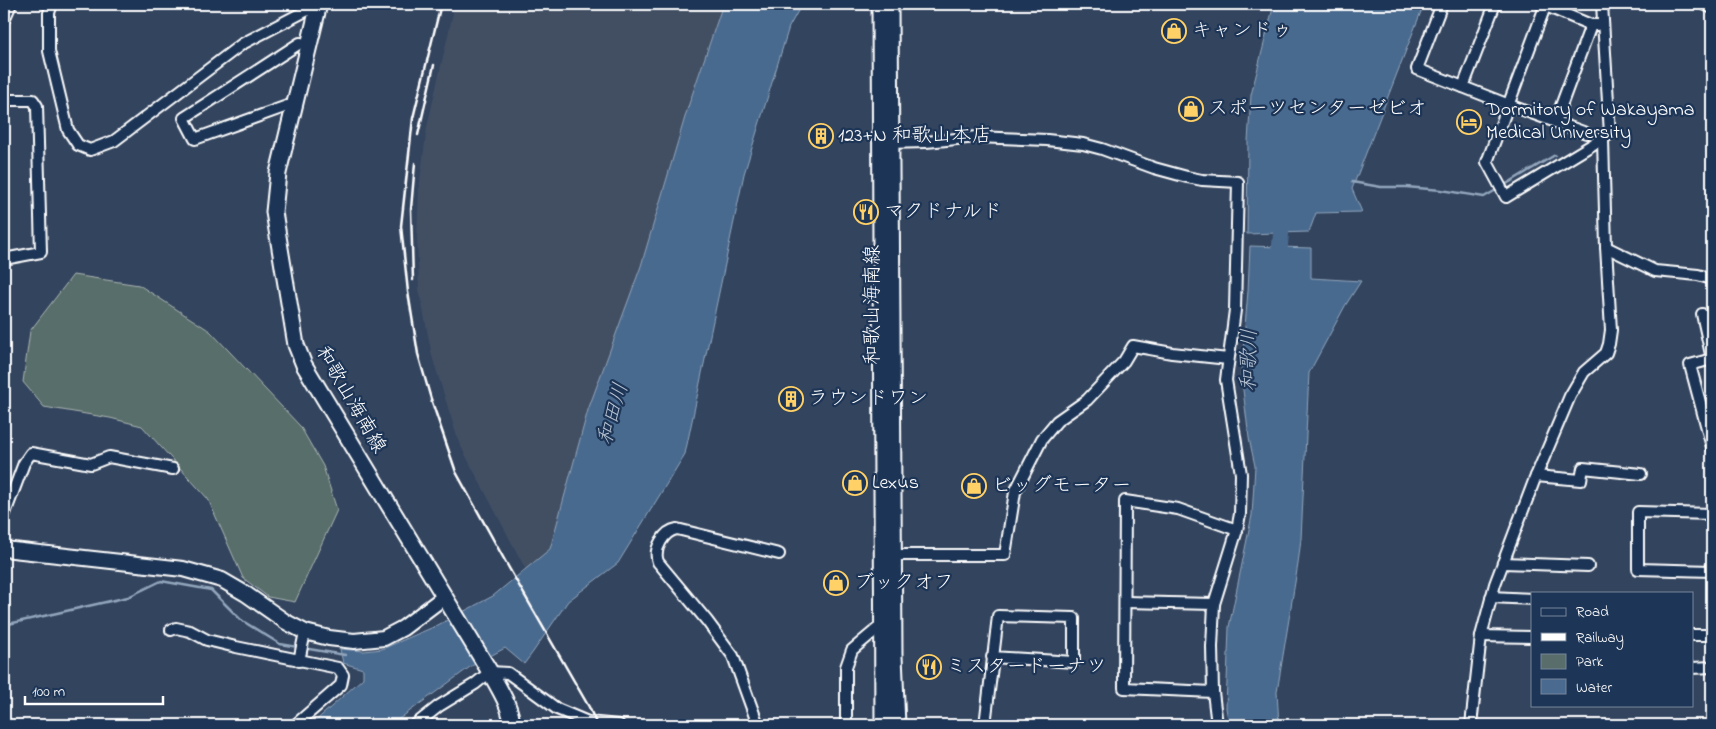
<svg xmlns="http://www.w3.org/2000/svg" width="1716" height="729" viewBox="0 0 1716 729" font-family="'Indie Flower','Klee One',sans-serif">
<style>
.built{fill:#424f63}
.green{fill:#596e6a;stroke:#acb6b4}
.water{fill:#4a6a8f;stroke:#92a6bc}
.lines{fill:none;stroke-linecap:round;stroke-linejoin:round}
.stream{stroke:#92a6bc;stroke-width:2.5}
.river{stroke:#4a6a8f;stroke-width:16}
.minor-casing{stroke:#fff;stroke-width:14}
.tertiary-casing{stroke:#fff;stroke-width:18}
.secondary-casing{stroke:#fff;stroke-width:19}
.minor{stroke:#1d3557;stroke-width:10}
.tertiary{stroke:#1d3557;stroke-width:14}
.secondary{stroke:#1d3557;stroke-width:15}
.rail{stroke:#fff;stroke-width:2.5}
.labels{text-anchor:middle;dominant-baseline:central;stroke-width:4.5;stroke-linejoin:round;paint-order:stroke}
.poi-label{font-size:20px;fill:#fff;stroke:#1d3557;text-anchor:start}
.street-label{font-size:20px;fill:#fff;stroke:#1d3557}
.water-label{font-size:21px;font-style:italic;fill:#b7c3d2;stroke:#1d3557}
</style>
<rect width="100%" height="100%" fill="#33445e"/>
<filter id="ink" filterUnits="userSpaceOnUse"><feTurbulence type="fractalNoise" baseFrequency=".02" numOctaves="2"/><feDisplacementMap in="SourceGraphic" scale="10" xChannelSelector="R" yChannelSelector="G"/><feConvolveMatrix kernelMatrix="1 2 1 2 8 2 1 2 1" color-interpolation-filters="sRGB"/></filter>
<g filter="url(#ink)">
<!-- built -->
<polygon class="built" points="455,4 723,4 688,107 641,266 588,410 550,549 526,570 459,443 432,356 419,289 417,239 419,189 427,127"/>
<!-- green -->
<polygon class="green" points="73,275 139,285 210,331 300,426 323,466 337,510 295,602 268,597 243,578 208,499 142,426 110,418 44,407 23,382 30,331"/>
<!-- water -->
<g class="water">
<polygon points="723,4 802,4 789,27 744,174 685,454 618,563 568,601 533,652 524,664 505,648 470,667 395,722 394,725 311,725 363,678 363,669 343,663 340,649 364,651 382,649 436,626 493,596 550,549 588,410 641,266 688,107"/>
<polygon points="1274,4 1424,4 1352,189 1362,212 1316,213 1309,232 1247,234 1248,141 1251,95"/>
<polygon points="1250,246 1311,248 1311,278 1361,281 1345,306 1309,373 1301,539 1298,564 1277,692 1279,725 1229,725 1226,708 1229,627 1252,515 1255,466 1249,438 1241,374 1248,291"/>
</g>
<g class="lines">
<!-- stream -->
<g class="stream">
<polyline points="1352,182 1381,187 1406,187 1441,190 1484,197 1498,189"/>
<polyline points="1503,186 1555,155"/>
<polyline points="4,625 128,597 161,581 211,590 241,620 280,644 298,647"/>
<polyline points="303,648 345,655"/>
</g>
<!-- river -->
<polyline class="river" points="1278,267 1283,212"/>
<defs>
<g id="minor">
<polyline points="52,4 49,13 49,51 68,130 78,145 90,150 114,141 242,44 319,4"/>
<polyline points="1442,4 1417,69 1509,105 1586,133"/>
<polyline points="1541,4 1591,25 1597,25"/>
<polyline points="1546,4 1487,162 1506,197 1610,134 1602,4"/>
<polyline points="1704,4 1712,8"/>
<polyline points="4,20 11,4"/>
<polyline points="1463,87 1495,4"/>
<polyline points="4,100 33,100 37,106 41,252 4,259"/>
<polyline points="294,107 287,106 195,139 184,118 300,43 309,45"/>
<polyline points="1555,122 1591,25"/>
<polyline points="887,143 926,142 977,137 1047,140 1083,144 1102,149 1154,168 1187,177 1202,180 1238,182 1235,310 1226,380 1241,474 1240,514 1237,530 1214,604 1212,647 1213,692 1217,725"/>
<polyline points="1606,247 1655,271 1698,275 1712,279"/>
<polyline points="1702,314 1712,359"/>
<polyline points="1712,359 1690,365 1712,447"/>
<polyline points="1536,476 1581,480 1583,468 1641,474"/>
<polyline points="1712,514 1638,512 1638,569 1712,571"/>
<polyline points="4,516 24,463 31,453 91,464 109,457 173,469"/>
<polyline points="887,555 1005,555 1015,492 1042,439 1057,421 1087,400 1124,361 1133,346 1172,353 1228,359"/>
<polyline points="1503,563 1588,566"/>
<polyline points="1491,597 1532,599"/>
<polyline points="1125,602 1214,604"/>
<polyline points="171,630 176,628 190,631 207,640 236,647 338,668 343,675 341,685 295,725"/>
<polyline points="1692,635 1712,635"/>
<polyline points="1481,636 1532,637"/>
<polyline points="299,661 305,632"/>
<polyline points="1692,668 1712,667"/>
<polyline points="1213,692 1124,688 1125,501 1178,509 1237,530"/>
<polyline points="415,725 439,706 475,684 490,672 508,673 557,709 588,722 619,725"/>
<path d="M 758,725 L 733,656 L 707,621 L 658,562 C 653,549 664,531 677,529 L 779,554"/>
<polyline points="846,725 846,667 852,650 877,629 887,629"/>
<polyline points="985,725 998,616 1074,618 1074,662 992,657"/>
<polyline points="1471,725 1481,636 1495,584 1534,481 1570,396 1584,372 1606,353 1609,344 1611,330 1606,247 1603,140"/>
</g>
<polyline id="tertiary" points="4,549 183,569 222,580 246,594 286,622 305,632 329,638 354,641 384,638 403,628 444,597"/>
<g id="secondary">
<path d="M 319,4 L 278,173 L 274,212 L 296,345 L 304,365 L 490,672 C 499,689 511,706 512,725"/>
<polyline points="880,4 883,725"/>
<polyline points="890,4 894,656 897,725"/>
</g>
</defs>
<!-- minor casing -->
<use href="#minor" class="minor-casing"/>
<!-- tertiary casing -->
<use href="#tertiary" class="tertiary-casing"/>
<!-- secondary casing -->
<use href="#secondary" class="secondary-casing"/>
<!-- minor -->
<use href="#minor" class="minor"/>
<!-- tertiary -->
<use href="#tertiary" class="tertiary"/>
<!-- secondary -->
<use href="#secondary" class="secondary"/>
<!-- rail -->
<g class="rail">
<polyline points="441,4 413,118 401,226 408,292 418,354 431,399 456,472 509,568 589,707 597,725"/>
<polyline points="418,135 434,65"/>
<polyline points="413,280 411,209 415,163"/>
</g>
</g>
</g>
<!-- icons -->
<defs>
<symbol id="shop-ring" viewBox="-11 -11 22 22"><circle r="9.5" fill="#1d3557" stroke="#ffd166" stroke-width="1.5"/><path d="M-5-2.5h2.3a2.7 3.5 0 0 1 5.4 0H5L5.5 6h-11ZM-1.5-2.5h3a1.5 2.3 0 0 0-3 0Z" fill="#ffd166"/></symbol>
<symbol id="hotel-ring" viewBox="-11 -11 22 22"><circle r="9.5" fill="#1d3557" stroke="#ffd166" stroke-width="1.5"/><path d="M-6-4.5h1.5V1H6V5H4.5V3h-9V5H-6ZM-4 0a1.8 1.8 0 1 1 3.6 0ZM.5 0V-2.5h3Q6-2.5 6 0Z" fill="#ffd166"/></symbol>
<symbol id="building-ring" viewBox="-11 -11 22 22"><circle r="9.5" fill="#1d3557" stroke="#ffd166" stroke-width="1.5"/><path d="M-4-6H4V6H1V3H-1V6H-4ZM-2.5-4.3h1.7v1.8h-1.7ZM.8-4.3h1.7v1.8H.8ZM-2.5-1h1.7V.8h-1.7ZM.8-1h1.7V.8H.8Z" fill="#ffd166"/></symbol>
<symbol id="restaurant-ring" viewBox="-11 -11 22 22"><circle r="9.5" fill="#1d3557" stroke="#ffd166" stroke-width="1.5"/><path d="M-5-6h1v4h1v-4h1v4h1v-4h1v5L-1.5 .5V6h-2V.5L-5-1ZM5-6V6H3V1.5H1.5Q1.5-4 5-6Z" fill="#ffd166"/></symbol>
</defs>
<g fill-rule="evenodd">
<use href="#shop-ring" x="1160" y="17" width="28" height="28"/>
<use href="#shop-ring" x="1177" y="95" width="28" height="28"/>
<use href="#hotel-ring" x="1455" y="108" width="28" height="28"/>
<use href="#building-ring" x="807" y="122" width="28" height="28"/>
<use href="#restaurant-ring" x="852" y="198" width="28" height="28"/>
<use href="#building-ring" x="777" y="385" width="28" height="28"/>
<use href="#shop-ring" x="841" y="469" width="28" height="28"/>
<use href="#shop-ring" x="960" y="472" width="28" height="28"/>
<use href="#shop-ring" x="822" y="569" width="28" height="28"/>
<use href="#restaurant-ring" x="915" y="653" width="28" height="28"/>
</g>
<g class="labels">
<!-- poi labels -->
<g class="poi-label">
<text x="1192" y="31">キャンドゥ</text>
<text x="1208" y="109">スポーツセンターゼビオ</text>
<text x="1486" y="110">Dormitory of Wakayama<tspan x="1486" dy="23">Medical University</tspan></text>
<text x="838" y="136">123+N 和歌山本店</text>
<text x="884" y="212">マクドナルド</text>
<text x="808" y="399">ラウンドワン</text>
<text x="872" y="483">Lexus</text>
<text x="992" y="486">ビッグモーター</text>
<text x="854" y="583">ブックオフ</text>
<text x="946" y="667">ミスタードーナツ</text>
</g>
<!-- street labels -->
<g class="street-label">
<text transform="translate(873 305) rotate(-90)">和歌山海南線</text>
<text transform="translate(350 400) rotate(60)">和歌山海南線</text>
</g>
<!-- water labels -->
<g class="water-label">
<text transform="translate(1250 360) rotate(-89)">和歌川</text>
<text transform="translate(614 414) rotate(-74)">和田川</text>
</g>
</g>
<!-- margin -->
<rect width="1716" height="729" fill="none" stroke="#1d3557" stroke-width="20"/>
<rect x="10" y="10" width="1696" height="709" fill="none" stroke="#fff" stroke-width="2" filter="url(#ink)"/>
<!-- legend -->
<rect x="1531" y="592" width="162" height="115" fill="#1d3557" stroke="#77869a"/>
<rect x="1541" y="608" width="25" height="8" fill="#1d3557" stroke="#77869a"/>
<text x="1576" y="616" font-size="15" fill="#ffffff">Road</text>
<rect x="1541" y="633" width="25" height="8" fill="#ffffff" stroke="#77869a"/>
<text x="1576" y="642" font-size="15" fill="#ffffff">Railway</text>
<rect x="1541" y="654" width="25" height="15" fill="#596e6a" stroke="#77869a"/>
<text x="1576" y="666" font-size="15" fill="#ffffff">Park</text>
<rect x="1541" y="679" width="25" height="15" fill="#4a6a8f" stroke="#77869a"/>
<text x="1576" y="692" font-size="15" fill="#ffffff">Water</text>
<!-- scale -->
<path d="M25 696v8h138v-8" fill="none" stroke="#ffffff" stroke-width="2.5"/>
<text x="32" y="696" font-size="15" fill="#ffffff" stroke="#1d3557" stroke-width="4" paint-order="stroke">100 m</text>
</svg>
